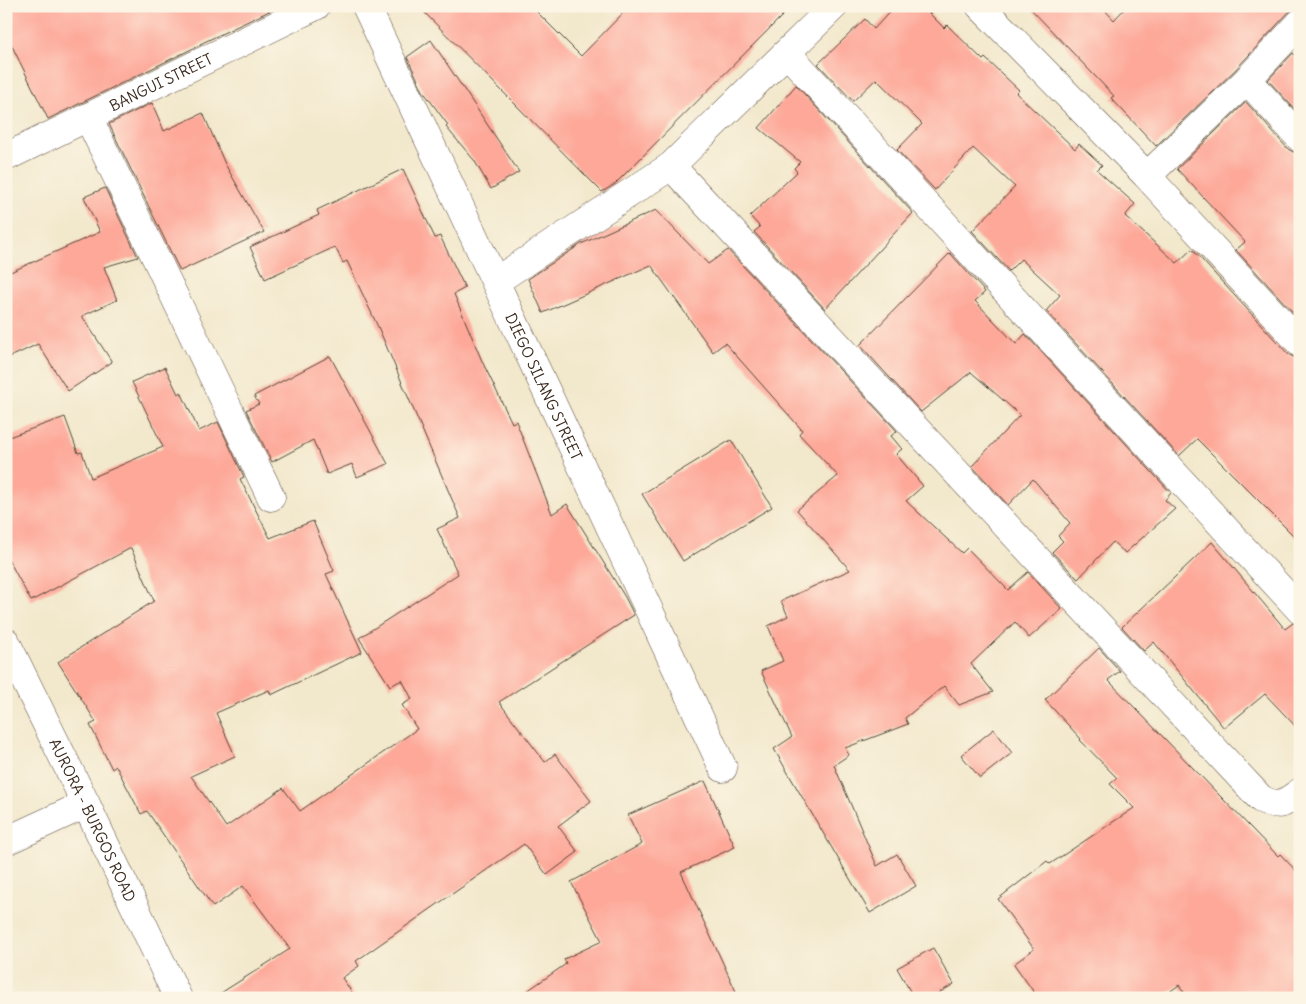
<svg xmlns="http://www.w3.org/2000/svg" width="1306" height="1004" viewBox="0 0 1306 1004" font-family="Delius,sans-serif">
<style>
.building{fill:#fda899}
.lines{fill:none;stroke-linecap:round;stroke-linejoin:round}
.street-casing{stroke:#564638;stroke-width:29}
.secondary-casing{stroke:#564638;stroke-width:29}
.street{stroke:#fff;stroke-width:28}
.secondary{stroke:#fff;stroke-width:28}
.labels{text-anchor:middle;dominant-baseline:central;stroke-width:4;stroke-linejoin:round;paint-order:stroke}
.street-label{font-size:15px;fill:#3b2a1e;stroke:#fcf5e5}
</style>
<rect width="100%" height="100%" fill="#fcf5e5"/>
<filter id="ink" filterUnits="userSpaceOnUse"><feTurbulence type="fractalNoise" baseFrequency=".02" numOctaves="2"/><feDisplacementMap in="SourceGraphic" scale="10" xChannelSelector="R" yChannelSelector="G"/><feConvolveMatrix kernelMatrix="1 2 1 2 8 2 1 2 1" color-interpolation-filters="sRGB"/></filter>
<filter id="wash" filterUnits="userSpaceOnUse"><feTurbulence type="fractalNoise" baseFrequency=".0096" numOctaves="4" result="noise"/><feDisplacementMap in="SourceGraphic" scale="20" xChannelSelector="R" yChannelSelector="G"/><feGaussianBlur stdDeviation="1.12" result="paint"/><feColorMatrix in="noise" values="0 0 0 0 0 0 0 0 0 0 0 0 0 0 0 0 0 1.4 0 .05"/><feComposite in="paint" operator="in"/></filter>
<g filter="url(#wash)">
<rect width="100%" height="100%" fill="#f2e8cc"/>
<g id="blocks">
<!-- building -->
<g class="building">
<polygon points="6,6 280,6 200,44 200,45 48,119 6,34"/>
<polygon points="418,6 531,6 581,56 630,6 792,6 615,184 602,192"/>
<polygon points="895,6 922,6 944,28 947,25 983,60 985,58 1019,90 1016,93 1075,149 1079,144 1102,165 1097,170 1135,204 1125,216 1177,263 1192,249 1288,354 1295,358 1300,358 1300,542 1197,439 1179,456 1046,311 1060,295 1021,259 1009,271 972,231 1015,187 973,148 935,190 897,150 922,124 876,79 853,101 818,64 865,19 874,29"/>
<polygon points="1028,6 1101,6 1114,20 1127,6 1300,6 1289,12 1236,69 1156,146 1111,98 1114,96"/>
<polygon points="431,40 519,172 491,189 474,160 446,127 448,125 423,91 407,57"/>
<polygon points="1293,53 1300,60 1300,115 1268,80"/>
<polygon points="796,85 913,213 825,309 754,232 760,227 750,216 797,172 794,168 800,162 759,128"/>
<polygon points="1246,102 1288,149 1295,153 1300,153 1300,320 1236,250 1245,242 1177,169"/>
<polygon points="152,103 164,131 203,113 225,164 264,232 180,271 109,124"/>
<polygon points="403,169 435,238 440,236 465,288 454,294 482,361 512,423 516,421 552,514 567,504 625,597 634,615 499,702 545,762 555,754 591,801 558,826 578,852 547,875 524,844 356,961 359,966 342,978 356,998 213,998 290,949 243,886 213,907 147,811 141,814 116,766 112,769 90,725 96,722 58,662 154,601 131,548 31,601 6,555 6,438 65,417 78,453 82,452 91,478 163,447 132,382 165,367 178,394 181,392 199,431 218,422 244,477 240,479 270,538 313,521 334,571 326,574 362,652 271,695 269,690 216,713 235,756 191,776 226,827 283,788 300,811 417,729 402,705 412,699 402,680 390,686 359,638 458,574 437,529 460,518 379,329 347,261 343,263 335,247 265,279 250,247 319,215 317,210"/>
<polygon points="105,188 138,257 104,267 117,300 82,316 112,362 68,391 38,344 6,359 6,274 100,232 84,197"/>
<polygon points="656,210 708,264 728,250 897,431 891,436 902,449 896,454 923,486 906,501 962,553 967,548 1008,590 1028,572 1062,609 1029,638 1015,622 971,664 993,692 959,705 944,686 905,718 908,724 845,748 849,755 834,765 877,866 897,854 916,886 870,913 774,749 792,737 761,671 783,661 768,626 788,616 781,601 850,570 797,510 838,476 799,434 802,430 725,343 713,352 651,265 543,313 528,279 581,244"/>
<polygon points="950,253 985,292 975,301 1016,344 1025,334 1171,493 1165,500 1175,509 1125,553 1113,542 1078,579 1052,552 1063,541 1058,536 1070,523 1033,479 1008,505 972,466 1020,415 971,372 921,412 860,345"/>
<polygon points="330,356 388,464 357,477 352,464 327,474 313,440 272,462 246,410 259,404 254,396"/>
<polygon points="731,440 772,507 683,561 642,494"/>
<polygon points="1212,542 1285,629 1293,623 1300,625 1300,731 1265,694 1224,728 1154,642 1144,651 1122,627"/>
<polygon points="1099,648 1120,671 1108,680 1278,856 1280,854 1300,875 1300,998 1188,998 1179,985 1161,998 1038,998 1014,964 1034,949 998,899 1047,861 1050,864 1134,808 1110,784 1117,778 1080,740 1081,739 1045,700"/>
<polygon points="994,729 1012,753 980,778 961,755"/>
<polygon points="705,781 735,847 681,872 739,998 517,998 566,964 564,959 602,941 571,882 642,844 628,815"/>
<polygon points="933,948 954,984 930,998 914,998 897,968"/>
</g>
</g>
</g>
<g filter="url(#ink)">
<use href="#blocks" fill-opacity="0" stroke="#564638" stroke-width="1"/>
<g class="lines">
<defs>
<g id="street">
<path id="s1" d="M 366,6 L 723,768"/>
<polyline points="980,6 1147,176 1300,343"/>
<polyline points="787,53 1300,610"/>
<polyline points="1247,80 1300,138"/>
<polyline points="88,117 271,497"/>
<path id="s2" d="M 6,157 L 316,6"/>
<path d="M 671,166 L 1261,799 C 1280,808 1283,804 1300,792"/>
<polyline points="1147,176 1247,80 1300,23"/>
<polyline points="496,281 671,166 834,6"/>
<polyline points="6,841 86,804"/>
</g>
<g id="secondary">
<path id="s3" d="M 6,642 L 86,804 L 178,998"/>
</g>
</defs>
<!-- street casing -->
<use href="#street" class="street-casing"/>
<!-- secondary casing -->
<use href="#secondary" class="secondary-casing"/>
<!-- street -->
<use href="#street" class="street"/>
<!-- secondary -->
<use href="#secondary" class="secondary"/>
</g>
</g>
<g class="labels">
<!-- street labels -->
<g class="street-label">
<text stroke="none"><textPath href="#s2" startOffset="172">BANGUI STREET</textPath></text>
<text stroke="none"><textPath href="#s1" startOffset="420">DIEGO SILANG STREET</textPath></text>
<text stroke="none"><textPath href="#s3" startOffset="198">AURORA - BURGOS ROAD</textPath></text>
</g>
</g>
<!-- margin -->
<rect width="1306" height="1004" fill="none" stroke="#fcf5e5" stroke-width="25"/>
</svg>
